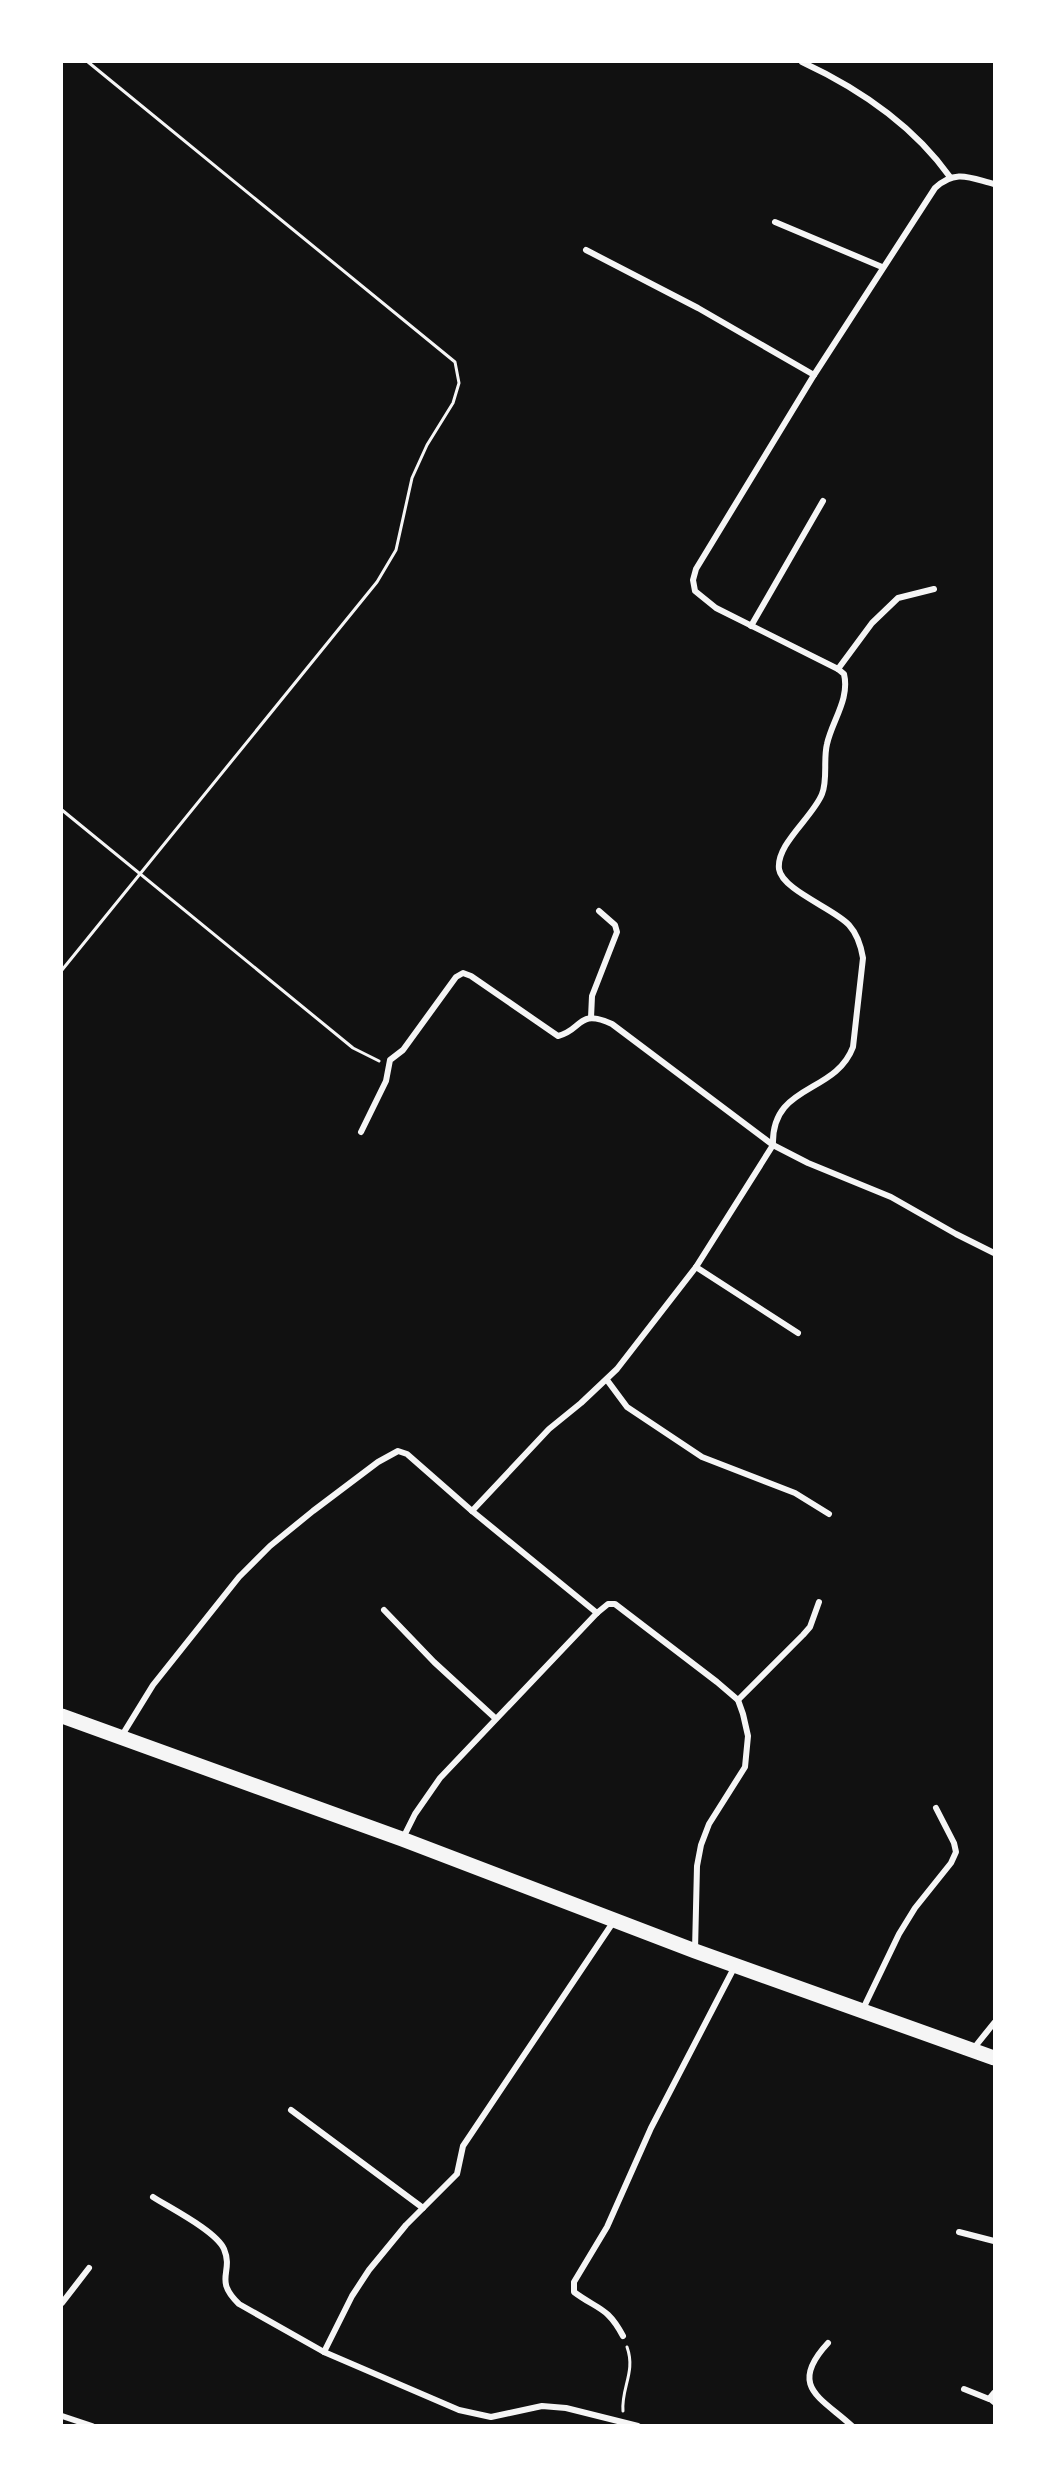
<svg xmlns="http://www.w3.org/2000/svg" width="1056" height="2487" viewBox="0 0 1056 2487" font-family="Quicksand,sans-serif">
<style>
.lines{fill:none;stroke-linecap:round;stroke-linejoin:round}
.path{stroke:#f5f5f5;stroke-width:3}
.service{stroke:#f5f5f5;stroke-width:4.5}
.minor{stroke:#f5f5f5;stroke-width:6}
.primary{stroke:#f5f5f5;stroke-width:15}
</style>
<rect width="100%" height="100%" fill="#111"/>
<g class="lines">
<!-- path -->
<g class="path">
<polyline points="62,810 353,1048 379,1061"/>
<polyline points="62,970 377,582 396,550 412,478 427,445 453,403 459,383 455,362 88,62"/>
<path d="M 623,2411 C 621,2388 636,2372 627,2347"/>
</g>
<!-- service -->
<polyline class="service" points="989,2399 994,2403"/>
<!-- minor -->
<g class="minor">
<path d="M 802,62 C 860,89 913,125 950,177"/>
<polyline points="775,222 882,267"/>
<polyline points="586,250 698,308 814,375"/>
<polyline points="751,626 823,501"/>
<polyline points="838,669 872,623 898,598 934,589"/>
<polyline points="591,1018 592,996 617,932 615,925 599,911"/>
<path d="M 361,1132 L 386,1081 L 390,1060 L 403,1050 L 456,977 L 463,973 L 471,976 L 558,1036 C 583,1030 577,1008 612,1024 L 773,1145 L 808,1163 L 891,1197 L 956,1234 L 994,1253"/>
<polyline points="696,1267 798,1333"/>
<polyline points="607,1380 627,1407 702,1457 795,1493 829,1514"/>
<path d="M 472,1511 L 549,1429 L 581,1403 L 617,1369 L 696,1267 L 773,1145 C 771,1083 835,1095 853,1047 L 863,958 C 861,946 858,935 849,925 C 835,909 782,890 779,869 C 776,844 813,817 822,794 C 828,779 823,760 827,744 C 832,721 850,699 844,674 L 838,669 L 716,608 L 695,591 L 693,580 L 696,569 L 814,375 L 935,188 C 956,169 970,178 994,184"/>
<polyline points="384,1610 434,1662 495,1718"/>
<polyline points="738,1700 803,1635 810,1627 819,1602"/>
<polyline points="121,1737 153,1685 239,1577 270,1546 313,1511 378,1462 398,1451 407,1454 472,1511 597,1613"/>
<polyline points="403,1838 415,1814 440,1778 597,1613 608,1604 615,1604 717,1682 738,1700 743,1714 748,1736 745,1767 709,1824 701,1845 697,1866 695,1950"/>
<polyline points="862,2011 899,1934 915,1908 951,1863 956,1852 954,1843 936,1808"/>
<polyline points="974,2048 994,2023"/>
<polyline points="291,2110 423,2208"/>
<path d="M 153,2197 C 170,2208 216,2231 224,2249 C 234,2273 213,2279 239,2304 L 324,2352 L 459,2410 L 491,2417 L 542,2406 L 566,2408 L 638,2426"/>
<polyline points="959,2232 994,2241"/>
<polyline points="62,2303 89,2268"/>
<path d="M 623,2336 C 607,2306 598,2310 574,2292 L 574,2282 L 607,2227 L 651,2128 L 735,1966"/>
<path d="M 828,2343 C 787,2387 822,2398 852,2426"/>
<polyline points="324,2352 352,2296 369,2270 406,2225 457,2174 463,2146 614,1921"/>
<polyline points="964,2389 989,2399 994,2393"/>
<polyline points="62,2416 92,2426"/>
</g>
<!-- primary -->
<polyline class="primary" points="62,1716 402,1839 695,1951 994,2058"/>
</g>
<!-- border -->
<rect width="1056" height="2487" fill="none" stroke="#ffffff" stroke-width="126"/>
</svg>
